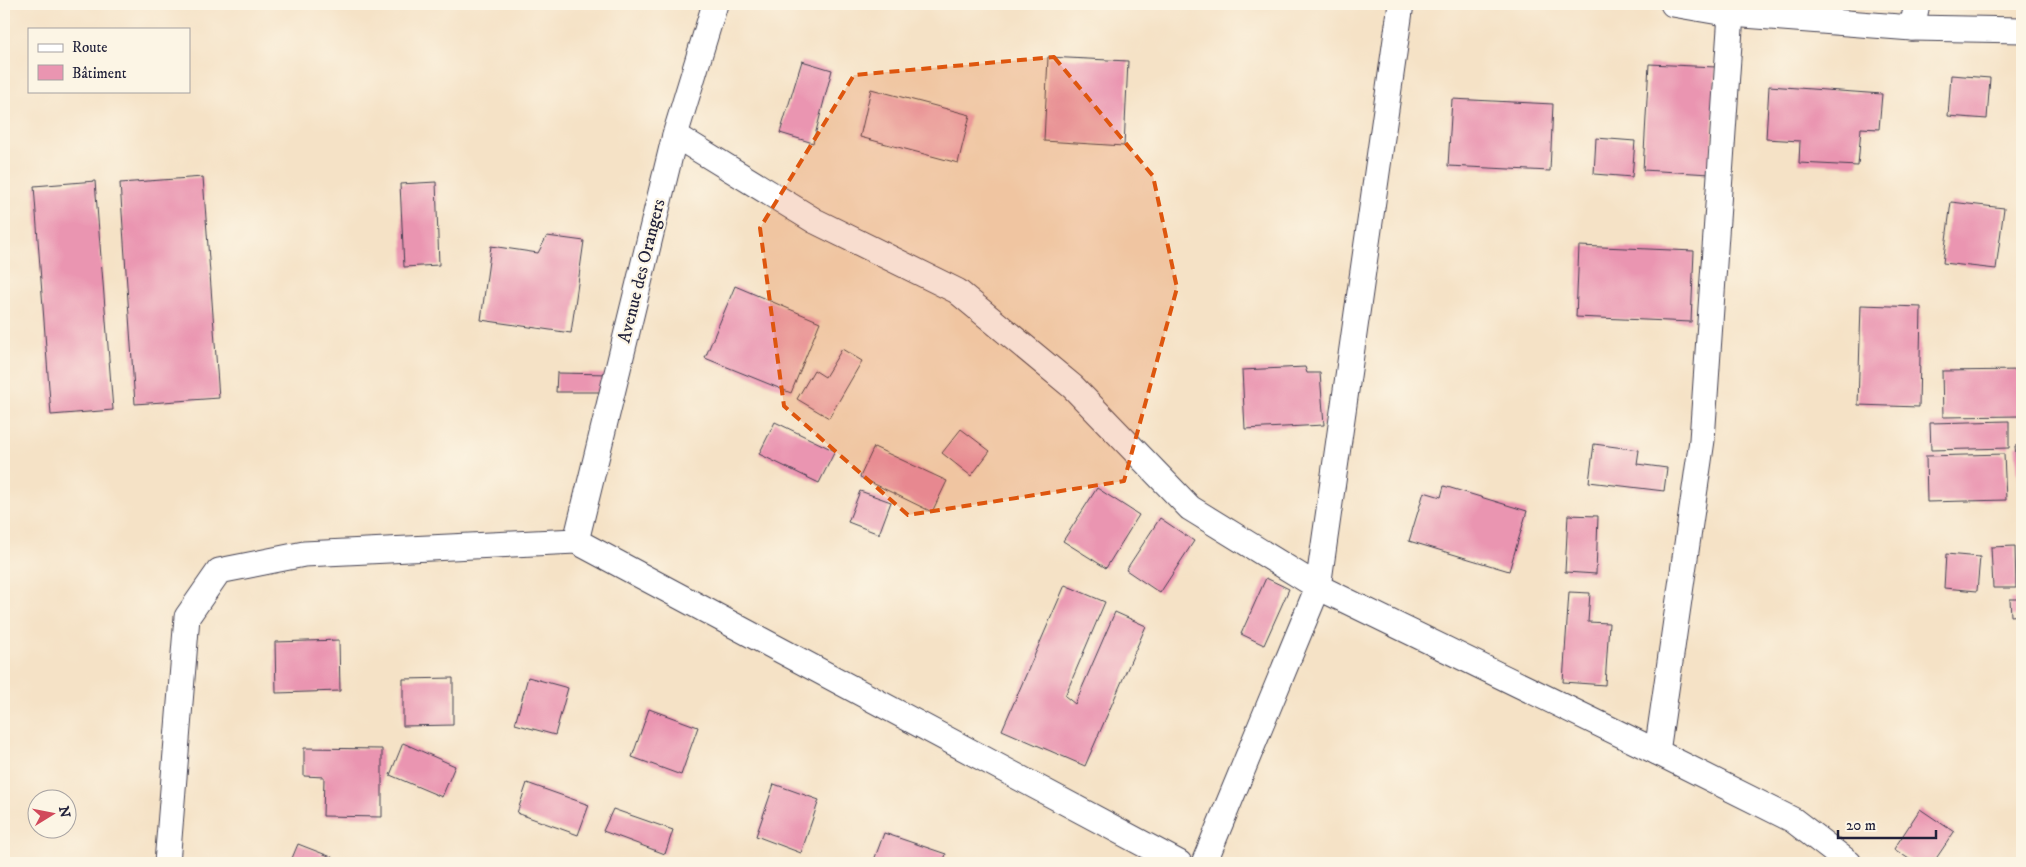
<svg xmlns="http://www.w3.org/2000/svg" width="2026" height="867" viewBox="0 0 2026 867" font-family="'IM FELL DW Pica',serif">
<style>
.building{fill:#ea95b1}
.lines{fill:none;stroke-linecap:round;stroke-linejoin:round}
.street-casing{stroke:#423f50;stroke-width:27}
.street{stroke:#fff;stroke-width:25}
.marked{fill:#de560e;fill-opacity:0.2;stroke:#de560e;stroke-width:4;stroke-dasharray:10 6;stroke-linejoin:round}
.labels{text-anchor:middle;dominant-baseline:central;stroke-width:4.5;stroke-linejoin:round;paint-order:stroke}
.street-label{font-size:18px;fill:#22223b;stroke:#fcf5e5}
</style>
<rect width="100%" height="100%" fill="#fcf5e5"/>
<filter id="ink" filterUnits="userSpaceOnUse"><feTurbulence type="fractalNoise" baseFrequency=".02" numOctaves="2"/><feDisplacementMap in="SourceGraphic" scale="10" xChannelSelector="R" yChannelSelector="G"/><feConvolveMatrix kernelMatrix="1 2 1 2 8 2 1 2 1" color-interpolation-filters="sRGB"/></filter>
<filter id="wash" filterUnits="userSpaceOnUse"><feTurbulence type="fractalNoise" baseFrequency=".0096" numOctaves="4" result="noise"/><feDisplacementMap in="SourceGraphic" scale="20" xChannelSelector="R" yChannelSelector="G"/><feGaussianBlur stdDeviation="1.12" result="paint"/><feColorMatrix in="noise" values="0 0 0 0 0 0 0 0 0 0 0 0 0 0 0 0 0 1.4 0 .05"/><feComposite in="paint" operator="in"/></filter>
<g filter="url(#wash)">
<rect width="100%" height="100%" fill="#f5e2c6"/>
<g id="blocks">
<!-- building -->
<g class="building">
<polygon points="1048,57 1128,61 1124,146 1044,141"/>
<polygon points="802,61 832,70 813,143 780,133"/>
<polygon points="1649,64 1716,67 1710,174 1643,170"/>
<polygon points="1951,75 1990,78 1987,119 1948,116"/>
<polygon points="1769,86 1882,94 1879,129 1861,128 1858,166 1799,163 1800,141 1766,139"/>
<polygon points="871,89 970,115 958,163 860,137"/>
<polygon points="1452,99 1553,104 1550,171 1448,166"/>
<polygon points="1596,138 1635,141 1632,177 1594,174"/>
<polygon points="203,177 219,398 135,404 120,183"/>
<polygon points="95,181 113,410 51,415 34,186"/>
<polygon points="436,182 439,265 404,267 400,184"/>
<polygon points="1951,202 2004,208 1996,269 1943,263"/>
<polygon points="547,236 584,241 571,333 481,320 491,246 538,253"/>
<polygon points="1579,246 1694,251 1691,322 1576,317"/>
<polygon points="735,286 820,322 791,393 705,358"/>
<polygon points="1861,305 1921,307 1919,407 1858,405"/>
<polygon points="842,349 862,361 829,418 797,399 814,370 825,377"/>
<polygon points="1305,367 1307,373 1320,373 1324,425 1245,429 1242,370"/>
<polygon points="2022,370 2022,416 1943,417 1942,371"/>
<polygon points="557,373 611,374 611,392 556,392"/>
<polygon points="2009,421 2009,448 1931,450 1930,423"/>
<polygon points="775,422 835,451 819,483 759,454"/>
<polygon points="961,429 990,451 971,476 942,453"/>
<polygon points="1594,444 1639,450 1637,464 1667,468 1664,491 1589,482"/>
<polygon points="2022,445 2022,501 2021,501 2015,446"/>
<polygon points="874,447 947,481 932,512 860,477"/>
<polygon points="2004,454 2006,500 1927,502 1926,456"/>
<polygon points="1444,486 1527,511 1509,571 1409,541 1424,492 1441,497"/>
<polygon points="1097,488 1139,515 1106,568 1063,541"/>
<polygon points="860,491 891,502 879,534 848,522"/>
<polygon points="1568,515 1598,516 1596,574 1565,572"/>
<polygon points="1160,518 1194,541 1160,593 1126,570"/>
<polygon points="2015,546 2016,588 1993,588 1991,547"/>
<polygon points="1946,554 1980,557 1977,591 1944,588"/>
<polygon points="1266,578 1289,589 1264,645 1241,634"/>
<polygon points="1065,585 1105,602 1065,696 1075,704 1115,612 1146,626 1085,766 1002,730"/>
<polygon points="1569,592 1590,593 1588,622 1609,623 1605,685 1563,682"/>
<polygon points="2010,599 2022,599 2022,615 2011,616"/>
<polygon points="339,640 340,691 276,693 275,642"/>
<polygon points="528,677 568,688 555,735 515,724"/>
<polygon points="453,678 453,725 403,726 403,679"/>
<polygon points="649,709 698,727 681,775 632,757"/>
<polygon points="403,743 455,766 442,797 390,775"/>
<polygon points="304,748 382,749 382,817 323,816 324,777 304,776"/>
<polygon points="527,783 589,805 578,835 517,813"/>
<polygon points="774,784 819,800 801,853 756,836"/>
<polygon points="613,809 673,830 665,854 603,831"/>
<polygon points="1920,809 1954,832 1933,863 1915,863 1894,849"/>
<polygon points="884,833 946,854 943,863 873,863"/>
<polygon points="298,844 347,863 290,863"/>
</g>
</g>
</g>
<g filter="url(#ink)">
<use href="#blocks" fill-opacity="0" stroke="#423f50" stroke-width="1"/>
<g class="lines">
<defs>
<g id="street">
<polyline points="1673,4 1731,14 1912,28 1917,4"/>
<polyline points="1912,28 2022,30"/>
<polyline points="675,135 815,221 957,291 1073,387 1190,508 1318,587 1401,4"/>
<polyline points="576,541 675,135 715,4"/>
<polyline points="1657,752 1702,440 1731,14"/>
<polyline points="167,863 187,617 219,571 304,554 576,541 1179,863"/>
<polyline points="1204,863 1318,587 1657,752 1793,820 1849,863"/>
</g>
</defs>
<!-- street casing -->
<use href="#street" class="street-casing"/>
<!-- street -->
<use href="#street" class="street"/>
</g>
</g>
<!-- marked area -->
<path class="marked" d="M 1054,57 L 1153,176 L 1177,288 L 1124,481 L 908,515 L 784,406 L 760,228 L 854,75 Z"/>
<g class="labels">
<!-- street labels -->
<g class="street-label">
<text transform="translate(642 271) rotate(-76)">Avenue des Orangers</text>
</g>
</g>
<!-- margin -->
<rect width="2026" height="867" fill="none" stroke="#fcf5e5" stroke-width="20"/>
<!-- legend -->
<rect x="28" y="28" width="162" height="65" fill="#fcf5e5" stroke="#a5a1a1"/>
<rect x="38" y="44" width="25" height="8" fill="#ffffff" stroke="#a5a1a1"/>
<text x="72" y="52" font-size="15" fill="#22223b">Route</text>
<rect x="38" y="65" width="25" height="15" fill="#ea95b1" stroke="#a5a1a1"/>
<text x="72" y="78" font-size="15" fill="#22223b">Bâtiment</text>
<!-- north arrow -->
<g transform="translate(52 814) rotate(80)"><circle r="24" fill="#fcf5e5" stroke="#a5a1a1"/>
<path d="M0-4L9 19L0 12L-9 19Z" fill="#d1495b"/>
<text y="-8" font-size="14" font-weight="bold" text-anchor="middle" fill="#22223b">N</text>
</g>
<!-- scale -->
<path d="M1838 830v8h98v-8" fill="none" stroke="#22223b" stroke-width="2.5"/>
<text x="1846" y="830" font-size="15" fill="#22223b" stroke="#fcf5e5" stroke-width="4" paint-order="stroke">20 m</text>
</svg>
